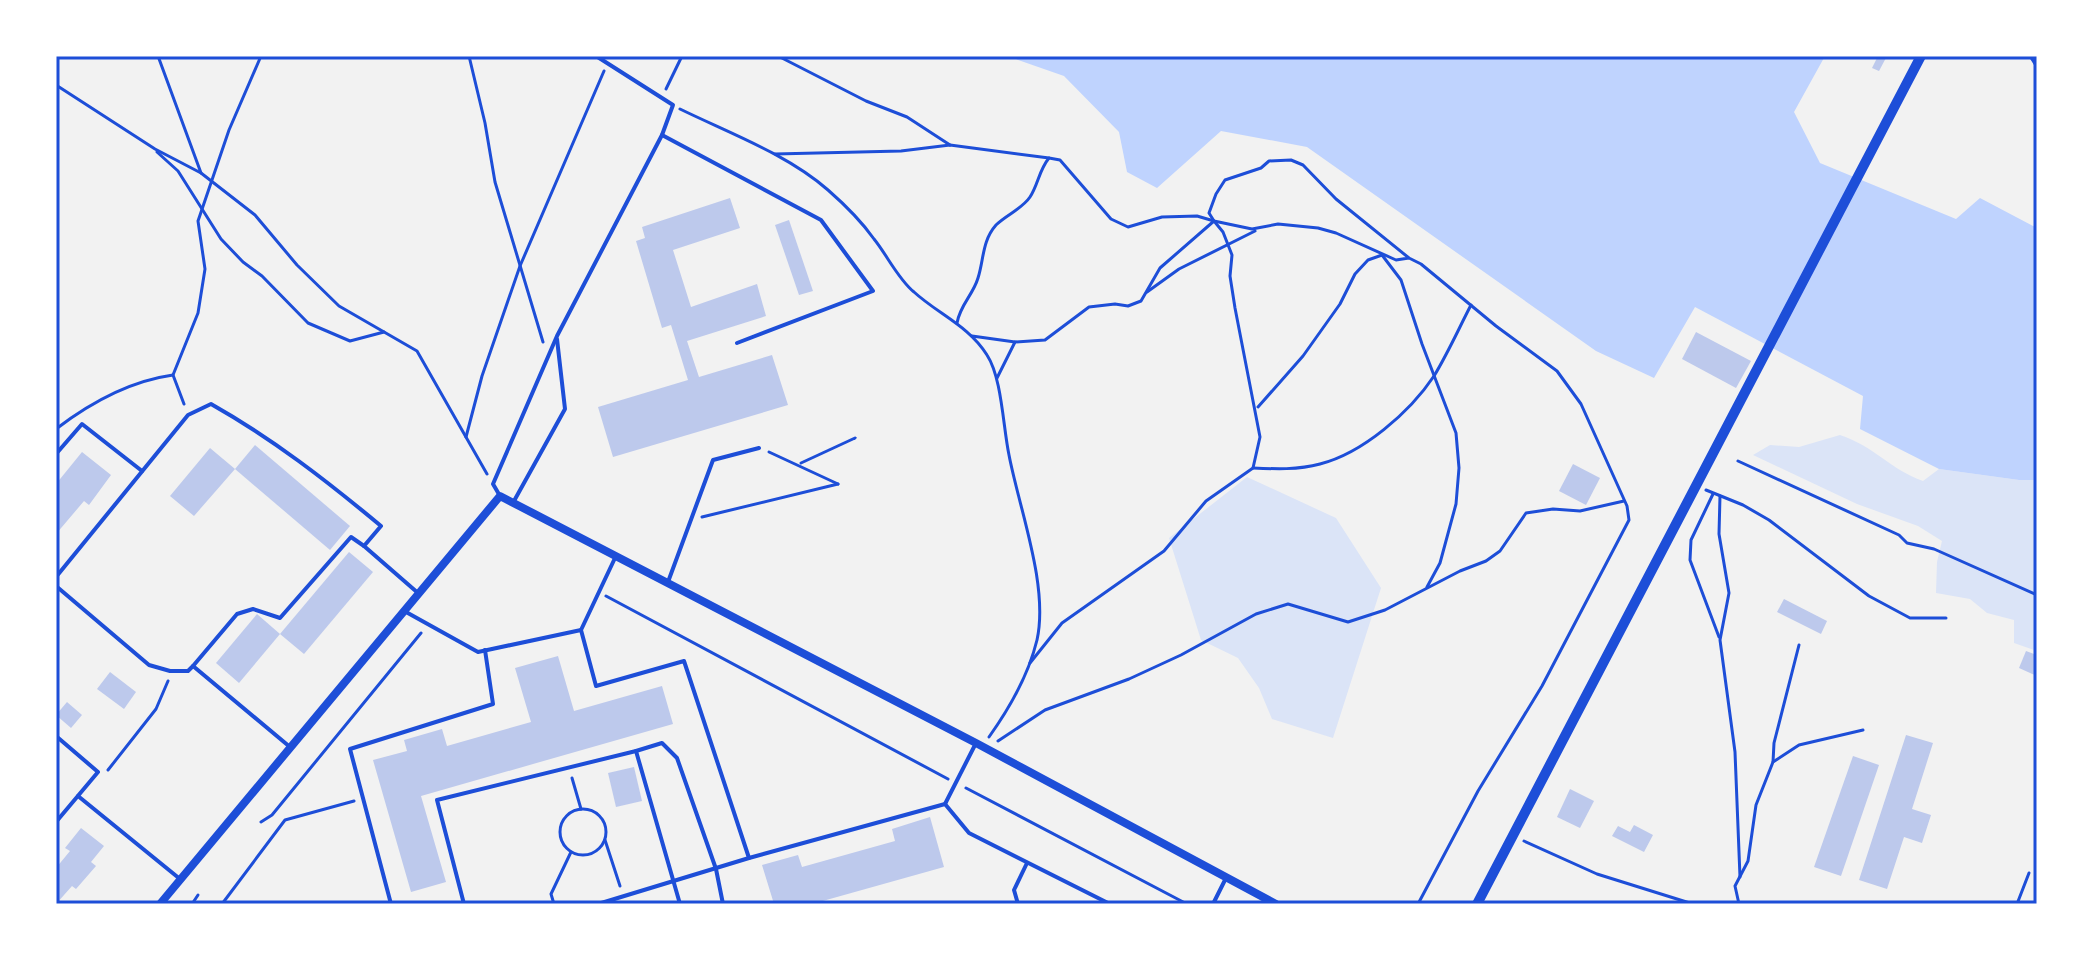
<svg xmlns="http://www.w3.org/2000/svg" width="2093" height="960" viewBox="0 0 2093 960" font-family="Bitter,serif">
<style>
.green{fill:#dbe4f7}
.water{fill:#bfd3fe}
.building{fill:#bdc9ec}
.lines{fill:none;stroke-linecap:round;stroke-linejoin:round}
.path{stroke:#1d4ed8;stroke-width:3}
.service{stroke:#1d4ed8;stroke-width:4}
.minor{stroke:#1d4ed8;stroke-width:8}
.tertiary{stroke:#1d4ed8;stroke-width:10}
.neatline{fill:none;stroke:#1d4ed8;stroke-width:3}
</style>
<rect width="100%" height="100%" fill="#f2f2f2"/>
<!-- green -->
<g class="green">
<path d="M 1840,435 C 1874,446 1891,470 1923,481 L 1939,469 L 2019,480 L 2037,480 L 2037,651 L 2014,643 L 2014,620 L 1987,613 L 1970,599 L 1936,593 L 1937,562 L 1942,541 L 1918,526 L 1857,504 L 1753,455 L 1770,445 L 1799,447 Z"/>
<polygon points="1247,477 1336,518 1381,588 1333,738 1272,719 1259,688 1238,658 1201,640 1169,538"/>
</g>
<!-- water -->
<polygon class="water" points="1007,56 1825,56 1794,112 1820,163 1956,219 1980,198 2037,228 2037,480 2019,480 1939,469 1860,429 1863,396 1695,307 1654,378 1596,351 1307,147 1221,131 1157,188 1127,172 1119,132 1064,76"/>
<!-- building -->
<g class="building">
<polygon points="1878,56 1887,56 1879,71 1872,68"/>
<polygon points="730,198 740,228 673,250 691,307 757,284 766,316 687,341 699,377 772,355 788,405 613,457 598,407 688,380 671,325 662,328 636,241 645,238 642,227"/>
<polygon points="789,220 813,291 799,295 775,225"/>
<polygon points="1696,332 1751,361 1736,388 1682,359"/>
<polygon points="255,445 350,526 330,550 235,469"/>
<polygon points="210,448 235,469 194,516 170,496"/>
<polygon points="82,452 111,475 89,505 84,501 56,534 56,484"/>
<polygon points="1573,464 1600,478 1586,505 1559,491"/>
<polygon points="349,552 373,572 304,654 280,634"/>
<polygon points="1784,599 1827,621 1821,634 1777,612"/>
<polygon points="257,614 280,634 239,683 216,663"/>
<polygon points="2026,651 2037,655 2037,676 2019,668"/>
<polygon points="558,656 574,711 662,686 673,724 421,796 446,882 411,892 373,760 407,751 404,740 442,729 447,746 531,722 515,668"/>
<polygon points="110,672 136,692 124,709 97,689"/>
<polygon points="67,702 82,715 71,728 56,715"/>
<polygon points="1906,735 1933,743 1912,809 1931,815 1922,843 1904,837 1887,889 1859,880"/>
<polygon points="1853,756 1879,765 1841,876 1814,867"/>
<polygon points="634,767 642,801 616,807 608,773"/>
<polygon points="1570,789 1594,801 1580,828 1557,817"/>
<polygon points="930,817 944,867 812,904 774,904 762,865 798,855 802,867 895,841 892,829"/>
<polygon points="1634,825 1653,835 1644,852 1612,836 1618,826 1630,832"/>
<polygon points="81,828 104,846 91,862 96,866 76,889 72,886 56,904 56,868 70,851 65,848"/>
</g>
<g class="lines">
<!-- path -->
<g class="path">
<polyline points="158,56 201,173"/>
<polyline points="469,56 485,123 495,182 543,342"/>
<polyline points="778,56 866,101 907,117 950,145"/>
<polyline points="2030,56 2037,67"/>
<polyline points="56,85 155,149 201,173 255,215 297,265 339,306 417,351 487,474"/>
<polyline points="666,89 682,56"/>
<path d="M 680,109 C 729,133 787,154 828,190 C 844,204 862,222 874,239 C 887,255 898,279 914,292 C 938,314 969,326 987,355 C 1002,378 1003,427 1009,455 C 1019,508 1049,586 1037,640 C 1029,673 1009,709 989,737"/>
<polyline points="157,152 178,171 221,239 243,262 262,276 308,323 350,341 384,332"/>
<polyline points="775,154 901,151 950,145 1049,158"/>
<polyline points="1409,258 1336,199 1303,165 1291,160 1269,161 1261,168 1225,180 1216,194 1209,213 1214,221 1252,229 1278,224 1318,228 1336,233 1396,260 1409,258 1421,264 1496,326 1557,371 1581,404 1627,506 1629,520 1542,686 1478,791 1418,904"/>
<polyline points="1147,292 1179,269 1255,231"/>
<path d="M 957,323 C 960,305 973,295 978,278 C 984,259 982,241 996,225 C 1006,215 1022,209 1030,197 C 1038,185 1039,170 1049,158 L 1060,160 L 1111,219 L 1128,227 L 1162,217 L 1197,216 L 1214,221 L 1223,232 L 1232,255 L 1230,276 L 1235,308 L 1260,437 L 1253,468 L 1206,501 L 1164,551 L 1062,623 L 1030,663"/>
<polyline points="972,336 1015,342 1045,340 1089,307 1115,304 1128,306 1141,301 1160,268 1214,221"/>
<polyline points="997,378 1015,342"/>
<polyline points="184,404 173,375 198,313 205,269 198,221 229,130 261,56"/>
<polyline points="1258,407 1303,356 1340,304 1355,274 1368,260 1382,255 1401,280 1422,344 1456,433 1459,468 1456,504 1440,563 1427,587"/>
<path d="M 56,429 C 90,403 130,381 173,375"/>
<polyline points="466,437 482,376 520,266 604,71"/>
<polyline points="769,452 838,484"/>
<polyline points="1738,461 1899,535 1907,543 1934,549 2037,595"/>
<polyline points="801,463 855,438"/>
<path d="M 1253,468 C 1275,469 1298,470 1320,464 C 1363,453 1410,412 1434,376 C 1448,353 1459,328 1471,305"/>
<polyline points="1706,490 1743,505 1769,520 1869,596 1910,618 1946,618"/>
<polyline points="1713,494 1691,540 1690,560 1719,637"/>
<polyline points="1720,496 1719,534 1729,593 1720,640 1735,752 1740,877"/>
<polyline points="702,517 838,484"/>
<polyline points="606,596 948,779"/>
<polyline points="998,741 1045,710 1129,679 1181,655 1256,614 1288,604 1348,622 1385,610 1460,571 1486,561 1500,551 1526,513 1553,509 1580,511 1624,501"/>
<polyline points="1773,762 1774,743 1799,645"/>
<polyline points="108,770 156,709 168,681"/>
<polyline points="572,778 581,809"/>
<polyline points="966,788 1187,904"/>
<circle cx="583" cy="832" r="23"/>
<polyline points="261,822 272,815 421,633"/>
<polyline points="605,840 620,886"/>
<polyline points="1524,841 1597,874 1693,904"/>
<polyline points="192,904 198,895"/>
<polyline points="222,904 285,820 354,801"/>
<polyline points="554,904 551,894 571,852"/>
<polyline points="1739,904 1735,886 1748,861 1756,805 1773,762 1799,745 1863,730"/>
<polyline points="2017,904 2029,873"/>
</g>
<!-- service -->
<g class="service">
<polyline points="596,56 673,105 662,135"/>
<polyline points="56,454 82,424 142,471"/>
<polyline points="500,496 493,484 557,336 662,135 821,220 873,291 737,343"/>
<polyline points="514,501 565,409 557,339"/>
<path d="M 56,577 L 188,415 L 211,404 C 273,439 327,481 381,526 L 364,546 L 418,593"/>
<polyline points="668,582 713,460 759,448"/>
<polyline points="56,586 149,665 170,671 188,671 193,666 290,747"/>
<polyline points="406,612 478,652 581,630 615,558"/>
<polyline points="581,630 596,686 684,661 749,858"/>
<polyline points="193,666 237,614 253,609 280,618 351,537 364,546"/>
<polyline points="56,736 98,772 56,822"/>
<polyline points="78,796 180,879"/>
<polyline points="945,804 969,833 1110,904"/>
<polyline points="391,904 350,749 493,704 485,650"/>
<polyline points="464,904 437,800 636,751"/>
<polyline points="598,904 749,858 945,804 976,743"/>
<polyline points="680,904 636,751 662,743 677,758 716,869 723,904"/>
<polyline points="1018,904 1014,890 1027,863"/>
<polyline points="1213,904 1226,878"/>
</g>
<!-- minor -->
<polyline class="minor" points="160,904 500,496 976,743 1276,904"/>
<!-- tertiary -->
<polyline class="tertiary" points="1477,904 1921,56"/>
</g>
<!-- border -->
<rect width="2093" height="960" fill="none" stroke="#ffffff" stroke-width="116"/>
<rect x="58" y="58" width="1977" height="844" class="neatline"/>
</svg>
